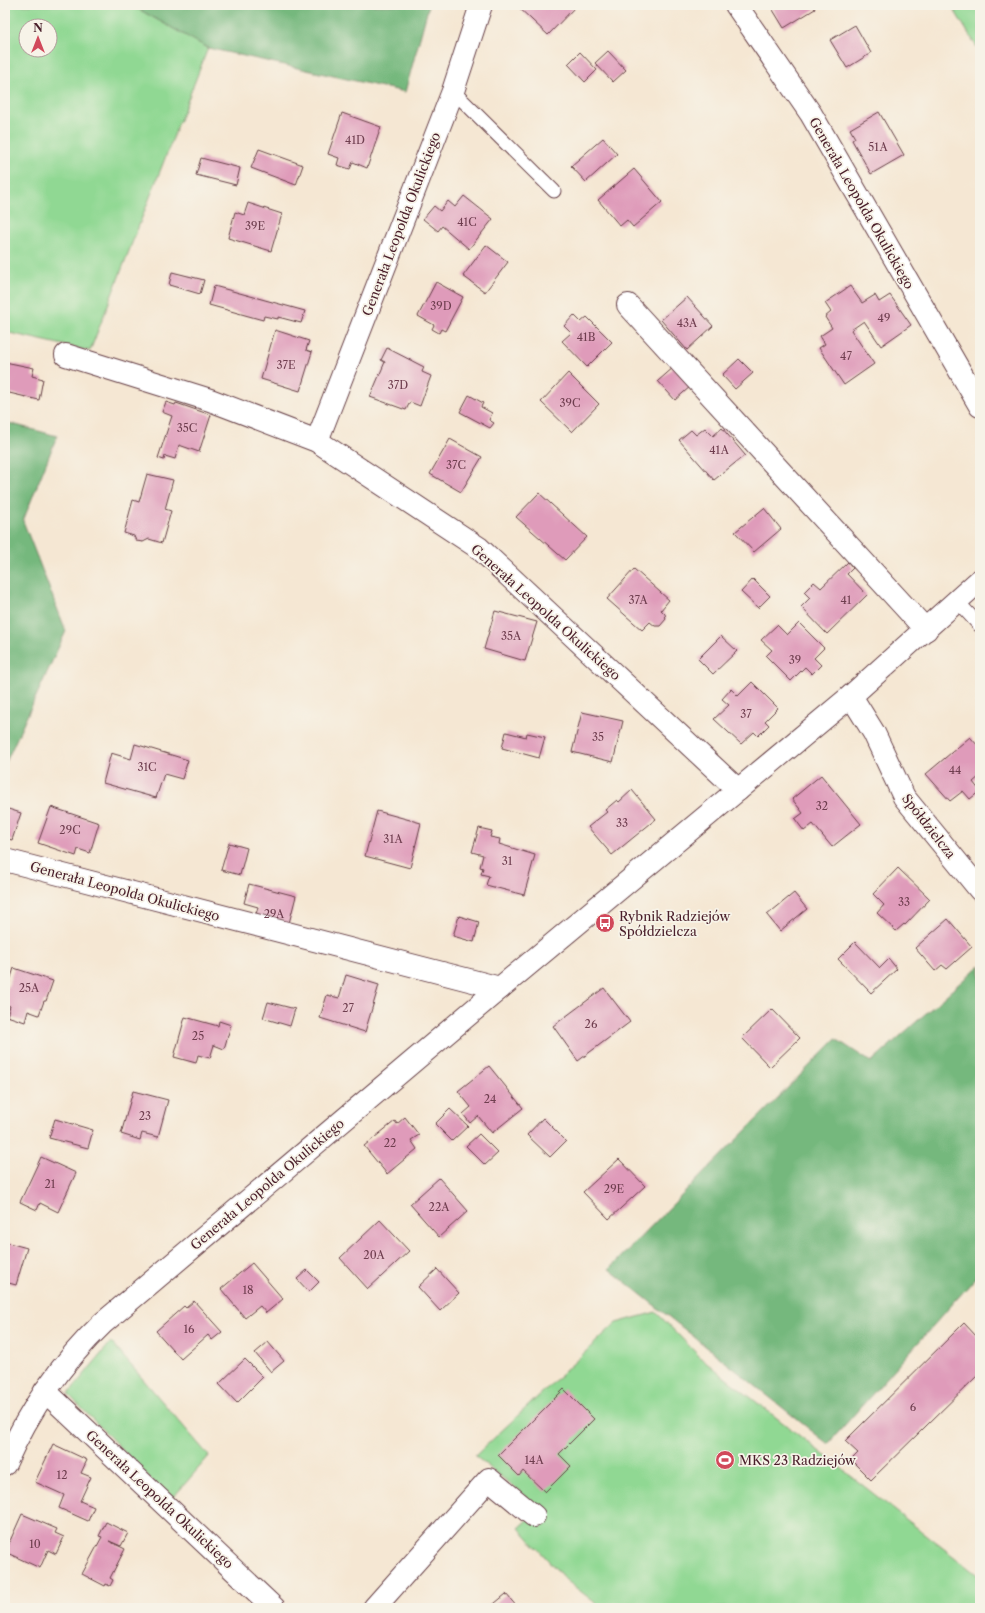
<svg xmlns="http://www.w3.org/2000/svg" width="985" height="1613" viewBox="0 0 985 1613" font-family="'Libre Caslon Text',serif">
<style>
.green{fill:#90d893;stroke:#6d7c5f;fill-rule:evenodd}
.forest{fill:#74b87d;stroke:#5f6c54}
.building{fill:#df9bba}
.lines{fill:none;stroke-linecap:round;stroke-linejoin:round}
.service-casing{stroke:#643d44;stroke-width:15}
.minor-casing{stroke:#643d44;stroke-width:24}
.tertiary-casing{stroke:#643d44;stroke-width:24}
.service{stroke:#fff;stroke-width:13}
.minor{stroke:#fff;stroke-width:22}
.tertiary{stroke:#fff;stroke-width:22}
.labels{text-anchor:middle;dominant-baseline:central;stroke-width:3.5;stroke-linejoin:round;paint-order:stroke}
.number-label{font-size:11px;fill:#6f3e4f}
.street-label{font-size:13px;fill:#4a1f2b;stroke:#f7f3e8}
.poi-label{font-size:13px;fill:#4a1f2b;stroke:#f7f3e8;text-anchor:start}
</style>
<rect width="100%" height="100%" fill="#f7f3e8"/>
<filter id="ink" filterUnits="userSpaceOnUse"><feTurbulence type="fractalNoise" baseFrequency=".025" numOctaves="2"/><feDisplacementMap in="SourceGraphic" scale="8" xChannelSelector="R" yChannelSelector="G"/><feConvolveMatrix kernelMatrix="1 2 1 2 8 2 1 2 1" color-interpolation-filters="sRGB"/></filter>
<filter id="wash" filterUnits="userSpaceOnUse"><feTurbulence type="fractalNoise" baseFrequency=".012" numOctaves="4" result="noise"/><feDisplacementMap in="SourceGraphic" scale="16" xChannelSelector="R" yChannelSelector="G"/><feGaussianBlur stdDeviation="0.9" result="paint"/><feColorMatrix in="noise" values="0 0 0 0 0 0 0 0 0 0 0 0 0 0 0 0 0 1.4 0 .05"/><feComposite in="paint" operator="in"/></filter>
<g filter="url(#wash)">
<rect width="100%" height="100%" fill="#f5e7d3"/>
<!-- green -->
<g class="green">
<path d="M 5,5 L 131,5 L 208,48 L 90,351 L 5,332 ZM 26,26 L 50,26 L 50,50 L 26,50 Z"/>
<polygon points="951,5 980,5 980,52"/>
<polygon points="656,1312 704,1361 980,1577 980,1608 602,1608 566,1580 519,1528 541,1508 475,1456 616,1323"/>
<polygon points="111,1342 209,1456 171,1500 68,1394"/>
</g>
<!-- forest -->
<g class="forest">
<polygon points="131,5 429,5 405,92 208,48"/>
<polygon points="5,422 57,436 23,521 66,631 6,762"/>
<polygon points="980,965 980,1273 828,1444 609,1269 836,1039 871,1062"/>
</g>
<g id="blocks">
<!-- building -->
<g class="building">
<polygon points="516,5 577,5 548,35"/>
<polygon points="770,5 813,5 815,9 784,28"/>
<polygon points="855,25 871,53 847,68 830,40"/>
<polygon points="608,51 626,70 613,82 595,63"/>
<polygon points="580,52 597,70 585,82 568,64"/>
<polygon points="879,112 904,155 871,174 852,140 855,138 850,129"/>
<polygon points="342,113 381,127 367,168 353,162 350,169 337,165 339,158 328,154"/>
<polygon points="603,138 617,154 586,182 571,166"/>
<polygon points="259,149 303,165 296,185 251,168"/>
<polygon points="201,158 240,168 236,185 196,175"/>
<polygon points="634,169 662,202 633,227 627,220 620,226 598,200"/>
<polygon points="464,196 493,219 469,249 442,226 438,231 423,219 434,206 440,211 448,201 455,207"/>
<polygon points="248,203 282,214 271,251 228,238 235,212 244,215"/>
<polygon points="486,245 508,262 485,292 463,276"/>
<polygon points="172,272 204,280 200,294 169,285"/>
<polygon points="436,282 463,297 445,331 441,329 439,333 432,329 434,325 418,316"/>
<polygon points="214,286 305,311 301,323 278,317 278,319 264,316 263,320 209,305"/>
<polygon points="850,286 862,303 875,295 879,302 890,295 911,325 881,346 864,321 851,330 874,364 844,385 819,348 825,344 820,336 832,328 825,317 831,312 825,303"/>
<polygon points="687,297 713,326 687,350 661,320"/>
<polygon points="574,315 581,322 587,317 612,342 587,367 562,341 571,333 564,326"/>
<polygon points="275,330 309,341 306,350 312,352 300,391 261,379"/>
<polygon points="387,348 424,367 422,372 431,376 420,406 410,402 406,410 370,397 385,362 381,360"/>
<polygon points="739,359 753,373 735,389 722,375"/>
<polygon points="5,362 34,368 32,376 43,379 39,400 5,392"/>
<polygon points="674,367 691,386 675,400 658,381"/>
<polygon points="568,373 599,404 572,432 541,402"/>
<polygon points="469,395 483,403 481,407 492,413 489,420 494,423 490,428 460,412"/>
<polygon points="166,402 175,405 176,403 211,415 199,452 179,445 175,459 165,456 164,460 158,458 172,416 162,412"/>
<polygon points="705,428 713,436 722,428 745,455 714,480 679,440 691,430 696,435"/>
<polygon points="450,439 482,457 461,492 430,474"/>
<polygon points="147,474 173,480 165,509 171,511 162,543 149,539 143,542 136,541 134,536 124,533 133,500 139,502"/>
<polygon points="539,493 587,537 565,560 516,517"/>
<polygon points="764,508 781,529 754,552 735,532"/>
<polygon points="848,562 853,568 847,574 867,595 827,634 801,607 810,598 804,592 814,582 821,588"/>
<polygon points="634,569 669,600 661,610 665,614 666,619 660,626 655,626 650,622 642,630 607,599"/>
<polygon points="753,579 770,596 758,608 741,592"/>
<polygon points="495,611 537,622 525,661 484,649"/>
<polygon points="799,623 824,648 814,658 821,665 812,674 805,667 791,681 766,656 772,650 761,640 777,625 787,635"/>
<polygon points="721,636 737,651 713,674 698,659"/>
<polygon points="752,682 778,708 765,721 769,725 758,736 754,732 741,744 714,719 729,705 722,699 731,689 738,696"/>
<polygon points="582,712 623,721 613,762 572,752"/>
<polygon points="506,732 526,737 527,733 545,737 539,758 502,748"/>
<polygon points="970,737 980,748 980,776 973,782 980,791 970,799 963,791 950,801 926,774"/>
<polygon points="135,744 188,760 182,779 164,774 156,798 103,783 111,753 131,759"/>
<polygon points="821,775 861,824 832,847 813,824 804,831 795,819 803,813 792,799"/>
<polygon points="632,790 656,819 612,855 588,827 607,812 605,810 617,800 619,802"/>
<polygon points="51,807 99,823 90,853 78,849 76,856 38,843"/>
<polygon points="5,808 21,813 12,840 5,838"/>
<polygon points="377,811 421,823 410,868 365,856"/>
<polygon points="479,828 492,831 490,837 500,839 499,844 535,855 524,895 486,885 489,876 481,874 483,868 480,867 483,855 472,852"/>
<polygon points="229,843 247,848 240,875 221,870"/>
<polygon points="898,868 930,899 905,925 904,924 896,931 877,913 884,905 873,894"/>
<polygon points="249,884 296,896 287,931 254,922 258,907 244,903"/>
<polygon points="794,893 807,909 780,931 767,915"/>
<polygon points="459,916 479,922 474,942 453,936"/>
<polygon points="948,919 972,947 947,969 942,965 935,971 915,948"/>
<polygon points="855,942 880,968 889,959 897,969 871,993 838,959"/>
<polygon points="14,968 53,981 46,1001 44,1001 39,1015 28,1011 25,1022 7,1016 10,1006 5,1004 5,996"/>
<polygon points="346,975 379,985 365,1032 320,1018 327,995 339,998"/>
<polygon points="604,988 630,1022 578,1061 553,1026"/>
<polygon points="268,1002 295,1009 290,1026 263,1018"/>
<polygon points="772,1009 800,1038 770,1067 742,1038"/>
<polygon points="185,1017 218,1026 219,1021 231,1025 224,1049 214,1045 210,1058 198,1055 196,1063 174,1057"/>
<polygon points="489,1066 523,1108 492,1133 478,1116 470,1123 463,1114 471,1107 458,1091"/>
<polygon points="133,1091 168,1100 158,1137 142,1133 140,1140 121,1134"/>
<polygon points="450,1109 468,1126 452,1141 435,1124"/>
<polygon points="405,1117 419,1135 411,1140 417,1149 387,1174 364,1146 395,1121 397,1124"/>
<polygon points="543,1118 566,1141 550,1157 527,1135"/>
<polygon points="55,1119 93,1130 88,1148 49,1138"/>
<polygon points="479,1134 498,1153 485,1165 466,1146"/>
<polygon points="41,1157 76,1173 58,1212 40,1203 37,1210 20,1202"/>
<polygon points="619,1159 645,1186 609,1219 583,1192"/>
<polygon points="439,1178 468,1211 439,1237 410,1204"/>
<polygon points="380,1220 409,1251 368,1289 340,1258"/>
<polygon points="5,1242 27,1248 16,1285 5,1282"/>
<polygon points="252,1263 283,1299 266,1313 260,1306 245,1318 221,1289"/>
<polygon points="437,1269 459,1293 440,1311 418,1287"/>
<polygon points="307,1270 319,1282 309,1292 297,1279"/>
<polygon points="194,1301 222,1332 212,1340 208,1335 181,1359 156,1331 184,1306 186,1308"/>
<polygon points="964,1323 977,1337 980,1334 980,1373 871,1480 851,1460 858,1453 845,1441"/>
<polygon points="268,1342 284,1361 271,1372 255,1353"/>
<polygon points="245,1359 263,1377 237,1403 219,1384"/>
<polygon points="564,1389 594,1419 559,1454 571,1466 545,1492 523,1471 519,1476 498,1455"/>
<polygon points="53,1444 87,1460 81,1473 91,1477 80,1501 94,1507 88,1521 59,1508 64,1495 35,1482"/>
<polygon points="22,1514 57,1529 55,1533 64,1537 56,1554 48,1550 40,1568 5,1552"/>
<polygon points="106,1522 128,1533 121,1546 109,1541 125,1549 110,1578 113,1580 110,1586 106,1584 105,1586 82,1574 102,1537 99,1536"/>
<polygon points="506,1594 518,1608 489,1608"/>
</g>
</g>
</g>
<g filter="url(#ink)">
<use href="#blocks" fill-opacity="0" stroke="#643d44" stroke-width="1"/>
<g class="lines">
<defs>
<g id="service">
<polyline points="453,91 554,191"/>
<polyline points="957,601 980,626"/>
</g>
<g id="minor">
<polyline points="736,5 811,114 980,406"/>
<polyline points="628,305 926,630"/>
<polyline points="66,355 210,400 317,441 479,548 738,790"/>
<polyline points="317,441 453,91 481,5"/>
<polyline points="851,696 874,733 904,797 980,890"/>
<polyline points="5,860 500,988"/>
<polyline points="45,1391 274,1608"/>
<polyline points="374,1608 489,1479 534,1516"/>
</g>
<path id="tertiary" d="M 5,1464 C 29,1410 60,1364 103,1323 L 500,988 L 851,696 L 980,580"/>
</defs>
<!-- service casing -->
<use href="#service" class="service-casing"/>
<!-- minor casing -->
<use href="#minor" class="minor-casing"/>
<!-- tertiary casing -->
<use href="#tertiary" class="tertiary-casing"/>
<!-- service -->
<use href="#service" class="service"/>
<!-- minor -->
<use href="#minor" class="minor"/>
<!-- tertiary -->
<use href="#tertiary" class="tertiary"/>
</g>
</g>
<!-- icons -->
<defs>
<symbol id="bus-disc" viewBox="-11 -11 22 22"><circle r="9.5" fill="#d1495b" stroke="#f7f3e8"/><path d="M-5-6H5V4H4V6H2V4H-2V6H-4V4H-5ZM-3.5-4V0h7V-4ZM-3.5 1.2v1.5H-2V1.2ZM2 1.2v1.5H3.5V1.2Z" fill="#fff"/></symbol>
<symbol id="stadium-disc" viewBox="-11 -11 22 22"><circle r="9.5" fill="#d1495b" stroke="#f7f3e8"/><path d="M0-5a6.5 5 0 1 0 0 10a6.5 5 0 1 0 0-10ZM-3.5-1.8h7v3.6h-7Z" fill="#fff"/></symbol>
</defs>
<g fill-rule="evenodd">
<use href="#bus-disc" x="594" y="912" width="22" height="22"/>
<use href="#stadium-disc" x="714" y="1449" width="22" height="22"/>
</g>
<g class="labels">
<!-- number labels -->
<g class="number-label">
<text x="355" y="140">41D</text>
<text x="878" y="147">51A</text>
<text x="467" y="222">41C</text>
<text x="255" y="226">39E</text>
<text x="441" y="306">39D</text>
<text x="884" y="318">49</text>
<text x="687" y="323">43A</text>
<text x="586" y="337">41B</text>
<text x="846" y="356">47</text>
<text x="286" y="365">37E</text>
<text x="398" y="385">37D</text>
<text x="570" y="403">39C</text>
<text x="187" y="428">35C</text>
<text x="719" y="450">41A</text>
<text x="456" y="465">37C</text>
<text x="638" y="600">37A</text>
<text x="846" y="600">41</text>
<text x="511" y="636">35A</text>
<text x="795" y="660">39</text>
<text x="746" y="714">37</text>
<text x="598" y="737">35</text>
<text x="147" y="767">31C</text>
<text x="955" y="770">44</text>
<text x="822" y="806">32</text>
<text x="622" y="823">33</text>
<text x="70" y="830">29C</text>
<text x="393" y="839">31A</text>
<text x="507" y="861">31</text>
<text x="904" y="902">33</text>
<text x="274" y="914">29A</text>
<text x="29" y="988">25A</text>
<text x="348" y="1008">27</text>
<text x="591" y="1024">26</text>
<text x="198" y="1036">25</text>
<text x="490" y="1099">24</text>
<text x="145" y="1116">23</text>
<text x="390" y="1143">22</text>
<text x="50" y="1184">21</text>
<text x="614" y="1189">29E</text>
<text x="439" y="1207">22A</text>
<text x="374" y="1255">20A</text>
<text x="248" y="1290">18</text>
<text x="189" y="1329">16</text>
<text x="913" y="1407">6</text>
<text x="534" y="1460">14A</text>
<text x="62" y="1475">12</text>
<text x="35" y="1544">10</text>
</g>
<!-- street labels -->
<g class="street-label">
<text transform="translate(862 203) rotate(60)">Generała Leopolda Okulickiego</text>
<text transform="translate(401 224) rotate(-69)">Generała Leopolda Okulickiego</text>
<text transform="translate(546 612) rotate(42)">Generała Leopolda Okulickiego</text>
<text transform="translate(929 826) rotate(52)">Spółdzielcza</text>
<text transform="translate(125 891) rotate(15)">Generała Leopolda Okulickiego</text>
<text transform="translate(267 1184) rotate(-40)">Generała Leopolda Okulickiego</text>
<text transform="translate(160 1499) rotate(43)">Generała Leopolda Okulickiego</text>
</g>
<!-- poi labels -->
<g class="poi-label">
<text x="619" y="916">Rybnik Radziejów<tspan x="619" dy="15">Spółdzielcza</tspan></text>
<text x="739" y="1460">MKS 23 Radziejów</text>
</g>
</g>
<!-- margin -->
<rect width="985" height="1613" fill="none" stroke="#f7f3e8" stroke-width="20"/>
<!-- north arrow -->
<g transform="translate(38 38)"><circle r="19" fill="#f7f3e8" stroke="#b29e9c"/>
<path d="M0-3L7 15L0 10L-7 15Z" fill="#d1495b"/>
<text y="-6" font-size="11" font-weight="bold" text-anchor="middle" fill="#4a1f2b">N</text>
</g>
</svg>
